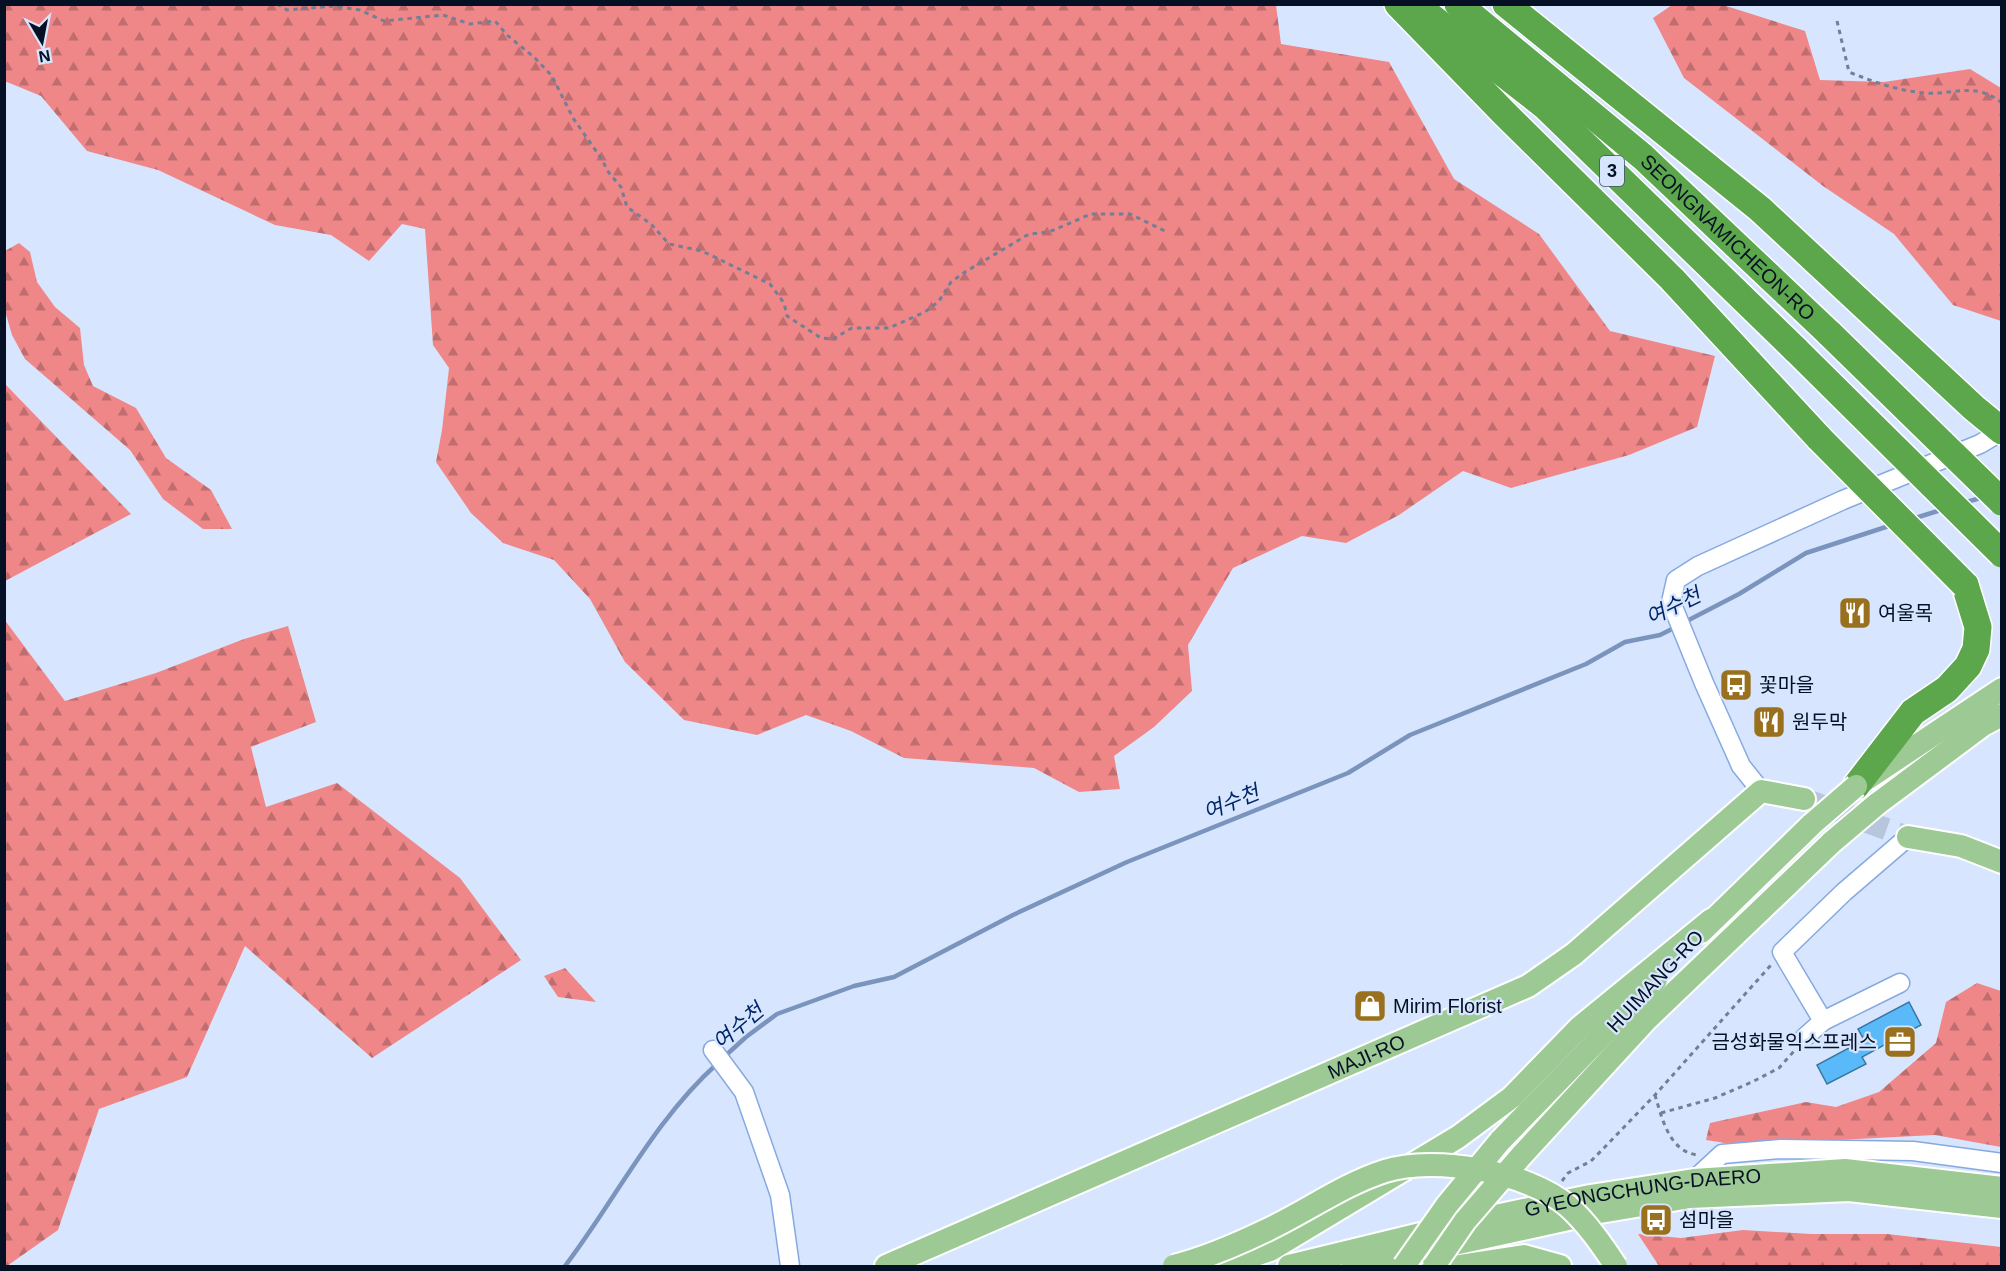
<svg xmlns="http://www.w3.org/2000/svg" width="2006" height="1271" viewBox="0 0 2006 1271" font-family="Helvetica,'Noto Sans KR',sans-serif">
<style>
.forest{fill:url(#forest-firs)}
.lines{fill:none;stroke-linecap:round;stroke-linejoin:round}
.stream{stroke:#7b94bd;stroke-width:4.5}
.building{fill:#5abaf9;stroke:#3977a1;stroke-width:1.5}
.major-tunnel{stroke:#b8c6dd;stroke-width:22;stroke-dasharray:22 11;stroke-linecap:butt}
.minor-casing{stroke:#86a9e1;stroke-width:21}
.major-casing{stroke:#fff;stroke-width:26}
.highway-casing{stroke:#fff;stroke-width:30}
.path{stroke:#727f95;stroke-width:3;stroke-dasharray:4.5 4.5;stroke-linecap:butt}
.minor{stroke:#fff;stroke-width:18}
.major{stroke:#9dca94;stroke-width:22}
.highway{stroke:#5ca64c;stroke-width:27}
.major-bridge-casing{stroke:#fff;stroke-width:26;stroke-linecap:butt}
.highway-bridge-casing{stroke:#fff;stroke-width:30;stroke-linecap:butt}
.major-bridge{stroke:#9dca94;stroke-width:22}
.highway-bridge{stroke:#5ca64c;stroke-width:27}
.labels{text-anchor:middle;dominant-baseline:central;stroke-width:4.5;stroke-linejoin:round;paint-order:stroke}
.shield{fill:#d7e6fe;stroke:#445065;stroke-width:1.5}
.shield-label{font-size:18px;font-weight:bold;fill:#051024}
.street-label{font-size:20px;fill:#051024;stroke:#d7e6fe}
.poi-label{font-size:20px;fill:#051024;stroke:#d7e6fe;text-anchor:start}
.water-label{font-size:21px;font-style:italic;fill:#00266a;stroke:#d7e6fe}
</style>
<defs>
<pattern id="forest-firs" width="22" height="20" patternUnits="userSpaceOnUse" patternTransform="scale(1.5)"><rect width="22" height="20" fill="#ef8788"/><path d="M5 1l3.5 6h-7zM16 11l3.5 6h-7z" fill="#c06d6f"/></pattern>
</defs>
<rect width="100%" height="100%" fill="#d7e6fe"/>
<!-- forest -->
<g class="forest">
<polygon points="4,5 1276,5 1281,44 1389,62 1454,179 1539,234 1610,331 1715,356 1697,427 1629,455 1511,488 1463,471 1399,515 1346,543 1302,536 1233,568 1188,645 1192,691 1154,727 1114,756 1120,789 1079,792 1034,768 904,758 851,731 806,715 757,735 684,720 625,662 590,599 554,560 503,543 471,513 436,462 442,430 449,368 433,345 425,229 402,224 369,261 331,235 275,225 158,170 87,151 41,96 7,82 5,83"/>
<polygon points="1672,5 1723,5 1805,31 1820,80 1884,82 1970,69 2001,88 2001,321 1953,305 1894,234 1823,186 1684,78 1653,18"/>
<polygon points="19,243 30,252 37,282 55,307 80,328 84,365 93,386 136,408 166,458 211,490 232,529 203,529 163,499 130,450 25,359 12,335 5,311 5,251"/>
<polygon points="5,384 131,514 5,581 4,581"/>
<polygon points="4,619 65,701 156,673 244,639 288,626 316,722 251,747 266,807 337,783 460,878 521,960 372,1058 245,946 187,1077 99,1109 58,1230 7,1266 4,1266"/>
<polygon points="565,968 596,1002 558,997 544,976"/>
<polygon points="1977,983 2001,991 2001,1147 1935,1135 1738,1145 1706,1140 1710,1123 1806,1102 1836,1107 1879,1092 1936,1043 1946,1002"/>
<polygon points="1743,1230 1811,1234 1887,1234 2001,1247 2001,1266 1659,1266 1638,1234 1681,1238"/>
</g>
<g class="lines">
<!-- stream -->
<g class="stream">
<polyline points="1963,503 1984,497"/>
<polyline points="1912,519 1944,509"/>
<polyline points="1683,623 1739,594 1806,553 1892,525"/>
<polyline points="724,1057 746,1037 777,1014 854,986 894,977 1013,915 1127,862 1348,773 1410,735 1586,664 1625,642 1660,635 1676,627"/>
<path d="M 565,1266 C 616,1199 654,1120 718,1063"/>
</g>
</g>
<!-- building -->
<polygon class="building" points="1909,1002 1921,1025 1862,1057 1866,1064 1827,1084 1817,1065 1864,1040 1858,1029"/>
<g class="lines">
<!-- major-tunnel -->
<polyline class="major-tunnel" points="1804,799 1908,837"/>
<defs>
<g id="minor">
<polyline points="1761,791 1741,766 1704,683 1671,602 1676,580 1698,566 1843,500 1980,444 2002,431"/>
<polyline points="1823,1021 1900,983"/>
<polyline points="1804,1038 1823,1021 1782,952 1844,892 1908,837"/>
<polyline points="713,1050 744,1092 780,1195 790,1266"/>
<polyline points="1694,1180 1722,1154 1781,1149 1913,1151 2002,1163"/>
</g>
<g id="major">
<polyline points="1865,780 2002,689"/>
<polyline points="1877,804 1983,725 2002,715"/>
<polyline points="1908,837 1961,846 2002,862"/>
<polyline points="1701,932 1812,824"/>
<polyline points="1500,1141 1656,980"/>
<polyline points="1522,1155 1646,1020 1832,842"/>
<path id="s1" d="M 886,1266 L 1528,986 L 1574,954 L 1761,791 L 1804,799"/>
<polyline points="1222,1266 1270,1250 1458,1137 1512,1097 1580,1027 1711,920"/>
<path id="s2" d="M 1289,1266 L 1491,1217 L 1590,1196 L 1694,1180 L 1845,1170 L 2002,1188"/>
<polyline points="1353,1266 1600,1212 1690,1197 1849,1190 2002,1207"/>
<polyline points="1459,1266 1524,1256 1560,1266"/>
</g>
<g id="highway">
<polyline points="1398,4 1504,113 1672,279 1820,439"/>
<path id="s3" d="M 1458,4 L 1643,157 L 1830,334"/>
<polyline points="1506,4 1760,209 1974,408 2002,431"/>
<polyline points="1426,13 1545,106 1797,351"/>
<polyline points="1856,786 1913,712 1947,689 1968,666 1976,649 1978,627 1965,585"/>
</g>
</defs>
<!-- minor casing -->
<use href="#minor" class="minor-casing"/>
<!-- major casing -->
<use href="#major" class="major-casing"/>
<!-- highway casing -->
<use href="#highway" class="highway-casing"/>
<!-- path -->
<g class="path">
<polyline points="277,4 287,10 334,6 360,10 384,21 443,15 470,24 495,21 507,35 535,58 552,76 573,118 601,158 609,173 621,187 627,207 651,224 669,244 702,251 770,284 784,303 787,316 821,338 833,339 852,328 889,328 925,312 939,301 951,282 965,272 1029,234 1049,232 1091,214 1130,214 1167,232"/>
<path d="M 1837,21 L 1849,72 C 1874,82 1898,91 1926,93 C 1956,95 1974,81 2002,103"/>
<path d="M 1655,1095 C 1662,1118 1669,1152 1698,1155"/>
<polyline points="1661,1113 1715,1098 1752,1082 1779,1068 1795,1050"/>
<polyline points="1562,1181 1568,1173 1591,1161 1601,1151 1655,1095 1771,965"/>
</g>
<!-- minor -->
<use href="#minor" class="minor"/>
<!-- major -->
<use href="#major" class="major"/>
<!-- highway -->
<use href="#highway" class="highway"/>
<defs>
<g id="major-bridge">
<polyline points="1812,824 1856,786"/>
<polyline points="1832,842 1877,804"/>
<path d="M 1174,1266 C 1206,1258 1238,1244 1267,1230 C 1307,1211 1344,1184 1385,1171 C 1435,1155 1528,1172 1568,1206 C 1587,1223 1602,1245 1616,1266"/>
<polyline points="1404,1266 1447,1205 1500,1141"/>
<polyline points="1434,1266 1465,1221 1522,1155"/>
</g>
<g id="highway-bridge">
<polyline points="1830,334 2002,502"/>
<polyline points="1797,351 2002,554"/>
<polyline points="1820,439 1965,585"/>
</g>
</defs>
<!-- major-bridge casing -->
<use href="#major-bridge" class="major-bridge-casing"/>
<!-- highway-bridge casing -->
<use href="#highway-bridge" class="highway-bridge-casing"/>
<!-- major-bridge -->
<use href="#major-bridge" class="major-bridge"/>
<!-- highway-bridge -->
<use href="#highway-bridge" class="highway-bridge"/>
</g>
<!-- icons -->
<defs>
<symbol id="restaurant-square" viewBox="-11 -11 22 22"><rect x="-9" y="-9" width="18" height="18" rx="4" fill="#99701d" stroke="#d7e6fe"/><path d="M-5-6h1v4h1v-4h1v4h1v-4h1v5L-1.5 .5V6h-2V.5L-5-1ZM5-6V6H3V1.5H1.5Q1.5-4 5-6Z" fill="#fff"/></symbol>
<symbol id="bus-square" viewBox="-11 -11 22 22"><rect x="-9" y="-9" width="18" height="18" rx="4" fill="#99701d" stroke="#d7e6fe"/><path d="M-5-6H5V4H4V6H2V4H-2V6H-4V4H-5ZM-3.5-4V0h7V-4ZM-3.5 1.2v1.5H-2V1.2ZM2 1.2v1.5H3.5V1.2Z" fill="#fff"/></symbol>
<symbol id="shop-square" viewBox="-11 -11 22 22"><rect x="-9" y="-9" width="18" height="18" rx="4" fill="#99701d" stroke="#d7e6fe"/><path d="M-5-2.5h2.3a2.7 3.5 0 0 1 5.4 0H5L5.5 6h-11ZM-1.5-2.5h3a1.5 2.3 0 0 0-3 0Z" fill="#fff"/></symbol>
<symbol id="office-square" viewBox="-11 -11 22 22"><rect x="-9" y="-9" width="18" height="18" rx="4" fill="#99701d" stroke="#d7e6fe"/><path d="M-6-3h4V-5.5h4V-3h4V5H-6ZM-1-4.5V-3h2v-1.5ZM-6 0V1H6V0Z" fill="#fff"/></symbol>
</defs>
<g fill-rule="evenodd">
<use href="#restaurant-square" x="1836" y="594" width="38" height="38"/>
<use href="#bus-square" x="1717" y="666" width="38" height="38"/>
<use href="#restaurant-square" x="1750" y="703" width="38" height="38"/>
<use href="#shop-square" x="1351" y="987" width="38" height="38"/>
<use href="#office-square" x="1881" y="1023" width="38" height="38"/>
<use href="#bus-square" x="1637" y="1201" width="38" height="38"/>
</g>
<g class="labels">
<!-- shield labels -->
<rect class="shield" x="1600" y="156" width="24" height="30" rx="4.5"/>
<g class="shield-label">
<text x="1612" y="171">3</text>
</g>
<!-- street labels -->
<g class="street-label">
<text stroke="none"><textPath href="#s3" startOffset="357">SEONGNAMICHEON-RO</textPath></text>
<text transform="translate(1655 981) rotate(-47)">HUIMANG-RO</text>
<text stroke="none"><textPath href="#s1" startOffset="524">MAJI-RO</textPath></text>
<text stroke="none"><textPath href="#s2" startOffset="362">GYEONGCHUNG-DAERO</textPath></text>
</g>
<!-- poi labels -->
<g class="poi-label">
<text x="1878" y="613">여울목</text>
<text x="1759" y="685">꽃마을</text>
<text x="1792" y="722">원두막</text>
<text x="1393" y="1006">Mirim Florist</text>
<text x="1877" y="1042" text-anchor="end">금성화물익스프레스</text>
<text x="1679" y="1220">섬마을</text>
</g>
<!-- water labels -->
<g class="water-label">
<text transform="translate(1673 606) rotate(-26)">여수천</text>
<text transform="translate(1231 802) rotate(-22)">여수천</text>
<text transform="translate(738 1026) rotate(-40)">여수천</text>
</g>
</g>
<!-- border -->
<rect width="2006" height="1271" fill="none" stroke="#051024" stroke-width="12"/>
<!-- north arrow -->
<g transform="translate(42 42) rotate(170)" stroke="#d7e6fe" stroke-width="4.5" paint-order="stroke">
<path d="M0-4.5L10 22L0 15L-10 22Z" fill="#051024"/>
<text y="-9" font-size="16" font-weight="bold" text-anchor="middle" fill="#051024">N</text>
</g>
</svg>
